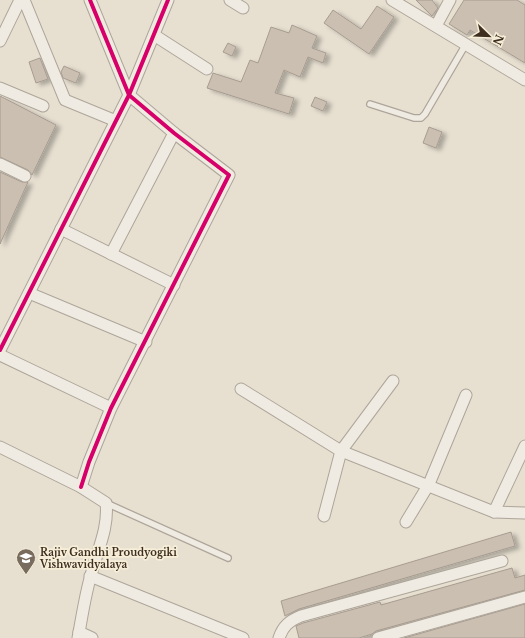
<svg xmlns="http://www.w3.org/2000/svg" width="525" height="638" viewBox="0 0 525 638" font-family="'Libre Baskerville',serif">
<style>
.building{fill:#cbbfb2;stroke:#a89c90;filter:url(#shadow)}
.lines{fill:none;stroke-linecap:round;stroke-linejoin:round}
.service-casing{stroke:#ada599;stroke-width:8}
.minor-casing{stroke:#ada599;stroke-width:13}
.service{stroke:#efebe3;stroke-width:5.5}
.minor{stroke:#efebe3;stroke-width:11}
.cycleway-casing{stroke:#f7eed8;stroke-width:6}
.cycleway{stroke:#d6006c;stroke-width:4}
.labels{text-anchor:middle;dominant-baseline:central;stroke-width:3.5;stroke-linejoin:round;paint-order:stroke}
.poi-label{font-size:10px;font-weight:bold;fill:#3d2e20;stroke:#f7eed8;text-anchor:start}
</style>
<defs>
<filter id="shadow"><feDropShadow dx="4.5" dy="2.5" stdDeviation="2" flood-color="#0004"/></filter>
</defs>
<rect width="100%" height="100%" fill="#e7e0d1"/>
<!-- building -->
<g class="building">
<polygon points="416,0 432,0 438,8 432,16"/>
<polygon points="464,0 517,0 525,5 525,63 470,30 467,35 449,24"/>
<polygon points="377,6 394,17 369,54 324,23 333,10 361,29"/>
<polygon points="292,25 317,36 312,48 326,53 323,63 308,57 300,77 284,70 275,93 294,98 289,114 207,88 213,73 241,82 250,60 258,63 271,27 289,33"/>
<polygon points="228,43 236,47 232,56 223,52"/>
<polygon points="40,58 48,79 36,83 29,62"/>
<polygon points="64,66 80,73 76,83 63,78 61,72"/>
<polygon points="0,96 56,125 32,175 28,170 0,157"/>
<polygon points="315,97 327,102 323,111 311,106"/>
<polygon points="429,127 442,132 436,148 423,143"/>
<polygon points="0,172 22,182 28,182 0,244"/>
<polygon points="511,532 515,546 299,609 285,616 281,601"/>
<polygon points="512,568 515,578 525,575 525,590 376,631 372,634 359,638 299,638 296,626 303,623 380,602 381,605"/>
<polygon points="525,604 525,638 404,638"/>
</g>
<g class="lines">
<defs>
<g id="service">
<polyline points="370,104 414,118 421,118 425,114 466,44"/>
<polyline points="106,503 228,558"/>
</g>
<g id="minor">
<polyline points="24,0 65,100 116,121"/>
<polyline points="230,0 243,8"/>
<polyline points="392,0 525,80"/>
<polyline points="436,26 450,0"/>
<polyline points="154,35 207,69"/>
<polyline points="0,41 20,0"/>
<polyline points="0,88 43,106"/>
<polyline points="0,164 25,176"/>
<polyline points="61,229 174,285"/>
<polyline points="111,254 174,133"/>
<polyline points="29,293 146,342"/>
<polyline points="0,350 129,95 168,0"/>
<polyline points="0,355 111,408"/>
<polyline points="241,389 341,451 494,512 525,513"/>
<path d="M 0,447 L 81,487 L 106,503 C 109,528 97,551 91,575 C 85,595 82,617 78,638"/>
<polyline points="81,487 89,462 111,408 229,175 174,133 129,95 90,0"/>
<polyline points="494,512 525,446"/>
<polyline points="324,516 341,451 393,381"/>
<polyline points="406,522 429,484 466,395"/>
<polyline points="90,576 243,638"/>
<polyline points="79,632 92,638"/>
<path d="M 279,638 C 283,626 289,621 301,616 L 502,561"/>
<polyline points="378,638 525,597"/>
</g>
</defs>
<!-- service casing -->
<use href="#service" class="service-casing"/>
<!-- minor casing -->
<use href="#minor" class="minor-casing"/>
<!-- service -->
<use href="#service" class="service"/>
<!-- minor -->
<use href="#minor" class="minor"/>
<defs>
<g id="cycleway">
<polyline points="0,350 129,95 168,0"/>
<polyline points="81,487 89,462 111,408 229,175 174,133 129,95 90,0"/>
</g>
</defs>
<!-- cycleway casing -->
<use href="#cycleway" class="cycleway-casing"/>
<!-- cycleway -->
<use href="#cycleway" class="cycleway"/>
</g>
<!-- icons -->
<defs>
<symbol id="university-pin" viewBox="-11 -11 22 30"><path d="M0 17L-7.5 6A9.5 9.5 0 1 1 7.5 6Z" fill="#786c5e" stroke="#f7eed8"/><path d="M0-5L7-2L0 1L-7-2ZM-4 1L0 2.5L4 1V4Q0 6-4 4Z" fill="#fff"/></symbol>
</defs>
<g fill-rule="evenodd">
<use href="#university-pin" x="15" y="547" width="22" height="30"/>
</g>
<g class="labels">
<!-- poi labels -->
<g class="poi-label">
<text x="40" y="552">Rajiv Gandhi Proudyogiki<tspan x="40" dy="12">Vishwavidyalaya</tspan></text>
</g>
</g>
<!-- north arrow -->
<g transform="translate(489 36) rotate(113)" stroke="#f7eed8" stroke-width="3" paint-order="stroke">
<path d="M0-3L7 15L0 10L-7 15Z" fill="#3d2e20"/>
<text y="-6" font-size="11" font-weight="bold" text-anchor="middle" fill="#3d2e20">N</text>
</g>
</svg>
